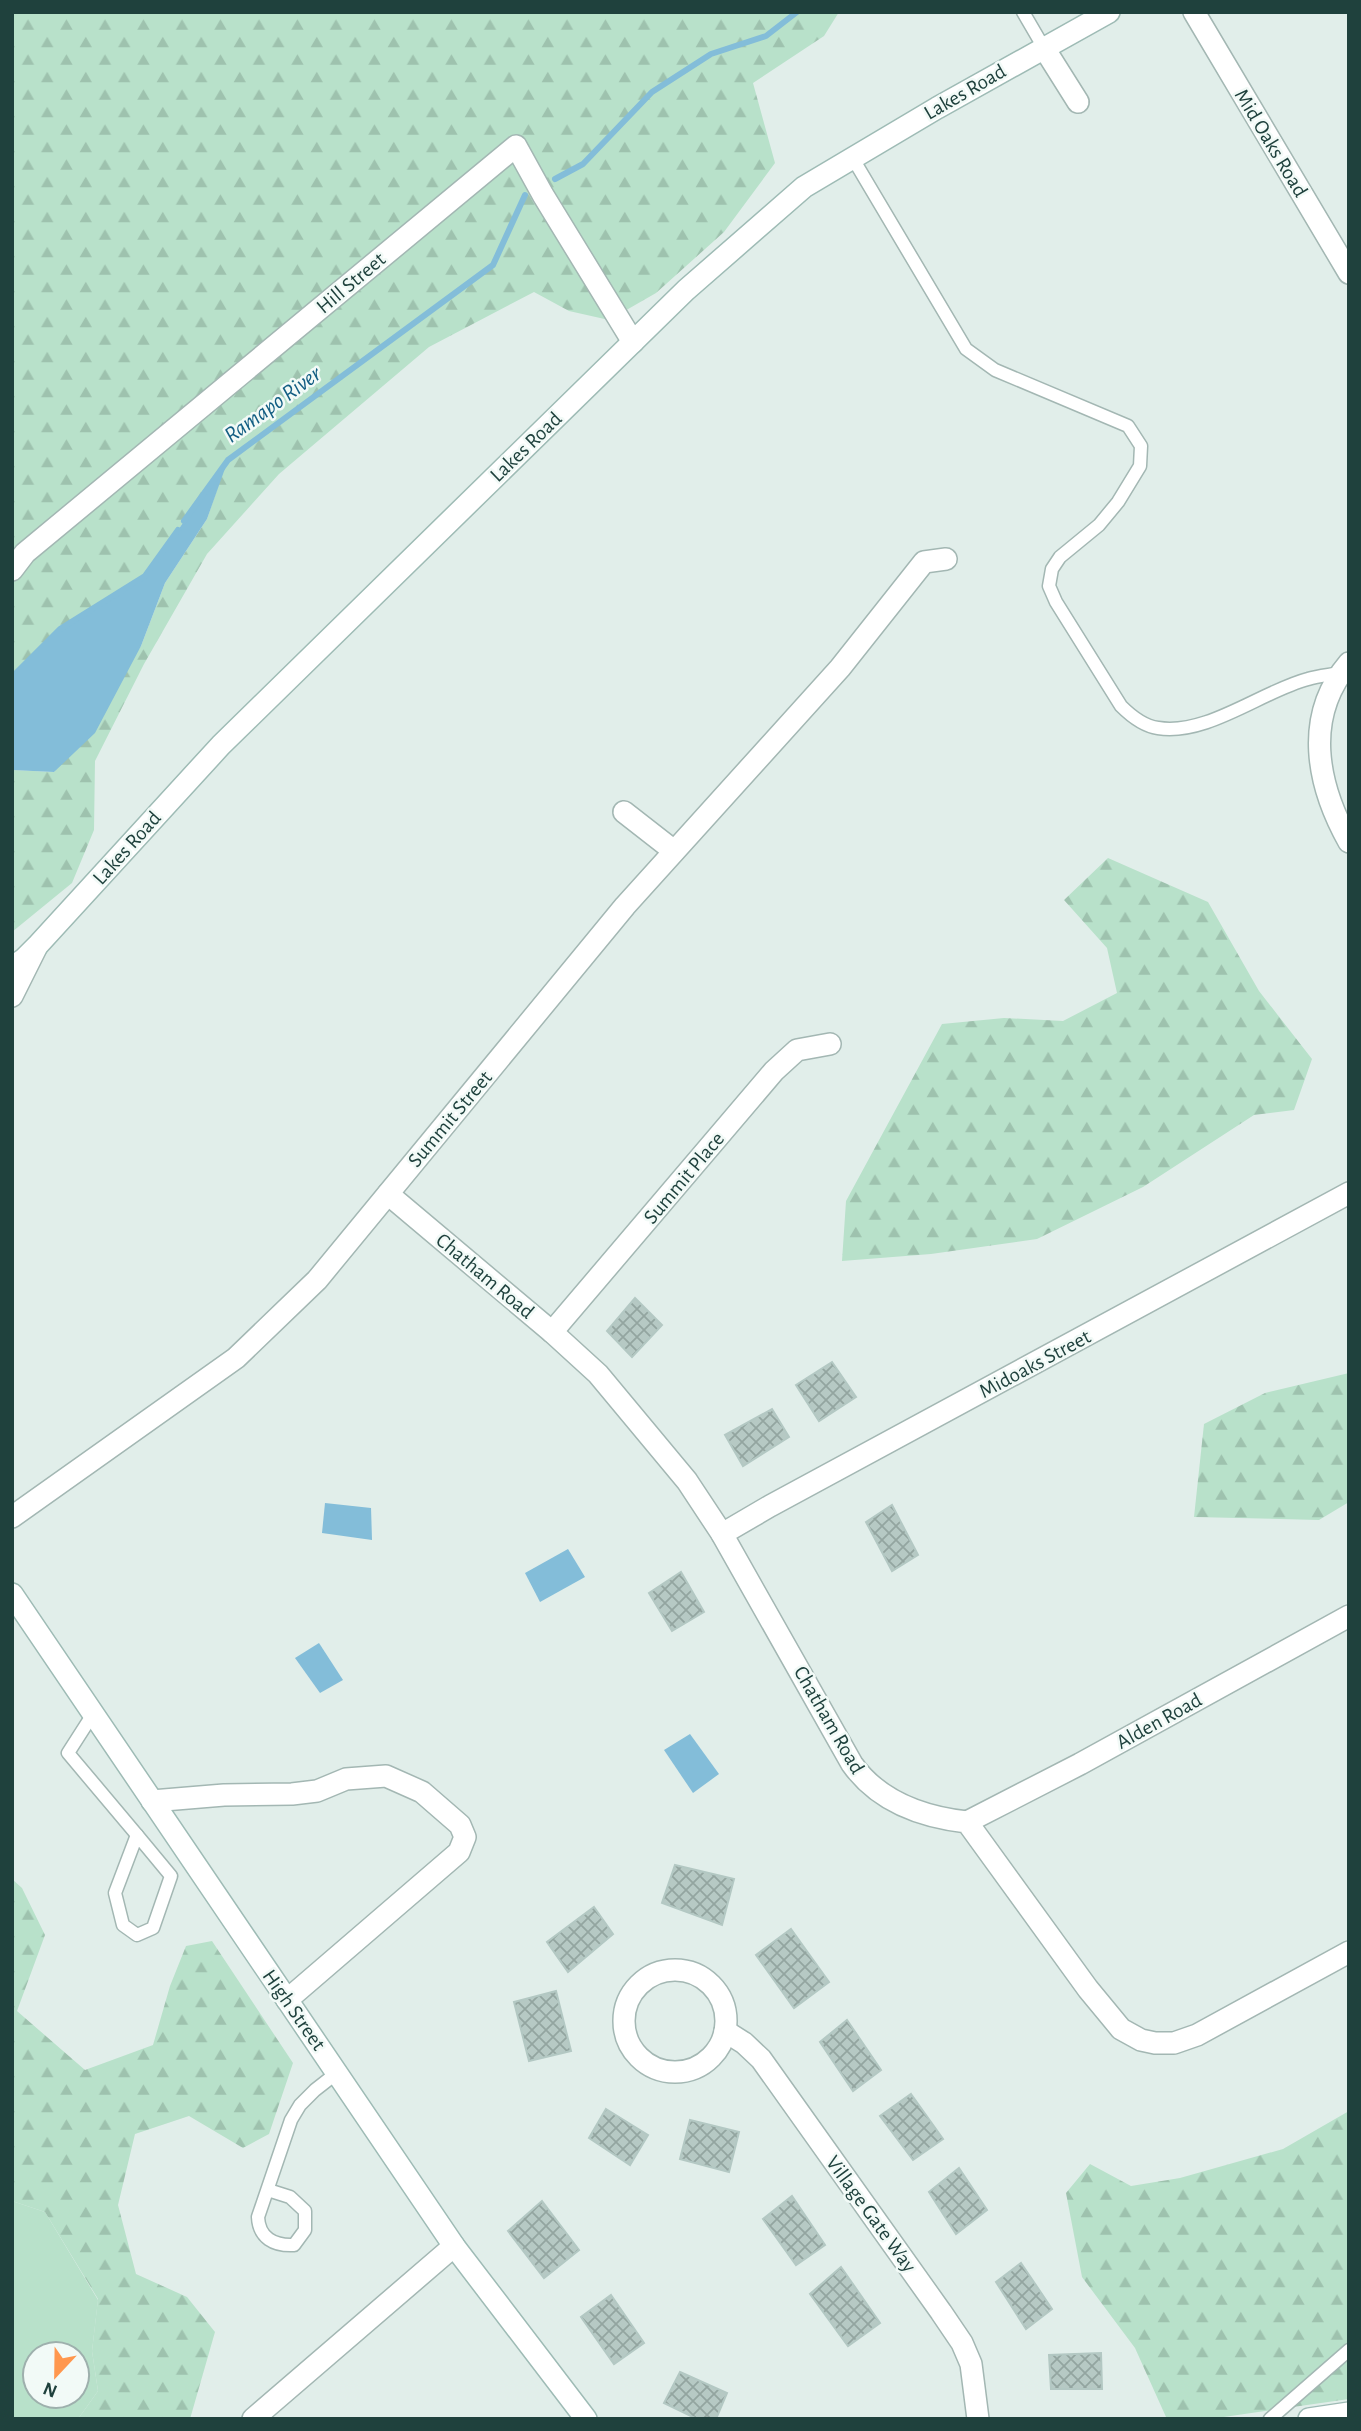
<svg xmlns="http://www.w3.org/2000/svg" width="1361" height="2431" viewBox="0 0 1361 2431" font-family="'Alegreya Sans',sans-serif">
<style>
.green{fill:#b8e1ca;fill-rule:evenodd}
.forest{fill:url(#forest-firs)}
.water{fill:#83bdd9}
.lines{fill:none;stroke-linecap:round;stroke-linejoin:round}
.stream{stroke:#83bdd9;stroke-width:6}
.building{fill:url(#building-cross-hatch);stroke:#b3c8c3;stroke-width:2}
.lane-casing{stroke:#a3b7b3;stroke-width:15}
.street-casing{stroke:#a3b7b3;stroke-width:24}
.secondary-casing{stroke:#9ebbb5;stroke-width:24}
.lane{stroke:#fff;stroke-width:12}
.street{stroke:#fff;stroke-width:21}
.secondary{stroke:#fff;stroke-width:21}
.labels{text-anchor:middle;dominant-baseline:central;stroke-width:5;stroke-linejoin:round;paint-order:stroke}
.street-label{font-size:21px;fill:#1f413d;stroke:#f2faf7}
.water-label{font-size:23px;font-style:italic;fill:#135e83;stroke:#f2faf7}
</style>
<defs>
<pattern id="forest-firs" width="22" height="20" patternUnits="userSpaceOnUse" patternTransform="scale(1.75)"><rect width="22" height="20" fill="#b8e1ca"/><path d="M5 1l3.5 6h-7zM16 11l3.5 6h-7z" fill="#9ec2ae"/></pattern>
<pattern id="building-cross-hatch" width="8" height="8" patternUnits="userSpaceOnUse" patternTransform="scale(1.75)"><rect width="8" height="8" fill="#b6c9c4"/><path d="M0 0l8 8M0 8l8-8" fill="none" stroke="#93a5a0"/></pattern>
</defs>
<rect width="100%" height="100%" fill="#e1eeea"/>
<!-- green -->
<path class="green" d="M 12,2201 L 45,2212 L 98,2300 L 92,2351 L 98,2391 L 78,2419 L 12,2419 ZM 35,2354 L 77,2354 L 77,2396 L 35,2396 Z"/>
<!-- forest -->
<g class="forest">
<polygon points="12,12 839,12 824,36 753,83 775,163 724,232 656,293 609,320 569,311 534,292 429,347 279,474 207,554 144,664 95,761 94,830 72,883 12,932 12,770 54,772 141,646 165,583 207,519 226,463 145,576 60,629 12,677"/>
<polygon points="1108,858 1208,902 1259,991 1312,1059 1294,1110 1254,1115 1143,1187 1037,1239 931,1254 842,1261 846,1201 942,1024 1004,1018 1063,1021 1117,993 1107,948 1064,900"/>
<polygon points="1349,1373 1349,1502 1319,1520 1194,1517 1204,1424 1265,1393"/>
<polygon points="12,1879 22,1888 45,1935 17,2011 85,2070 153,2045 170,1986 186,1946 212,1941 293,2063 269,2134 243,2148 189,2116 135,2134 118,2205 136,2274 187,2297 215,2332 190,2419 78,2419 98,2391 92,2351 98,2299 45,2212 12,2201"/>
<polygon points="1349,2111 1349,2399 1210,2419 1166,2417 1135,2348 1082,2277 1066,2193 1090,2164 1131,2186 1180,2178 1283,2149"/>
</g>
<!-- water -->
<g class="water">
<polygon points="228,460 207,519 165,583 141,646 95,733 54,772 12,770 12,677 60,629 145,576"/>
<polygon points="325,1503 371,1508 372,1540 322,1533"/>
<polygon points="568,1549 585,1577 540,1602 525,1573"/>
<polygon points="319,1643 343,1680 320,1693 295,1658"/>
<polygon points="690,1734 719,1774 693,1793 664,1750"/>
</g>
<g class="lines">
<!-- stream -->
<g class="stream">
<polyline points="555,179 583,164 652,92 711,54 766,36 797,12"/>
<polyline points="184,521 228,460 493,265 525,195"/>
<polyline points="12,677 60,629 145,576 178,530"/>
</g>
</g>
<!-- building -->
<g class="building">
<polygon points="635,1298 662,1325 632,1357 607,1331"/>
<polygon points="832,1362 856,1397 819,1421 796,1385"/>
<polygon points="772,1409 789,1437 743,1466 725,1435"/>
<polygon points="892,1505 918,1555 892,1571 866,1522"/>
<polygon points="681,1572 704,1612 672,1631 649,1593"/>
<polygon points="675,1865 734,1879 722,1925 662,1903"/>
<polygon points="594,1907 613,1934 568,1972 547,1942"/>
<polygon points="791,1929 829,1982 794,2008 756,1955"/>
<polygon points="556,1991 571,2051 529,2061 514,2002"/>
<polygon points="847,2020 881,2070 853,2091 820,2042"/>
<polygon points="911,2094 943,2139 913,2160 880,2116"/>
<polygon points="606,2109 648,2135 630,2165 589,2138"/>
<polygon points="690,2120 739,2132 729,2172 680,2159"/>
<polygon points="959,2168 987,2210 956,2234 929,2192"/>
<polygon points="792,2196 825,2245 796,2265 763,2219"/>
<polygon points="542,2201 579,2250 544,2278 508,2231"/>
<polygon points="1021,2263 1052,2309 1026,2329 996,2282"/>
<polygon points="841,2267 880,2323 848,2346 810,2294"/>
<polygon points="611,2295 644,2343 614,2364 581,2317"/>
<polygon points="1101,2353 1102,2389 1051,2389 1049,2355"/>
<polygon points="680,2372 727,2393 716,2419 697,2419 664,2403"/>
</g>
<g class="lines">
<defs>
<g id="lane">
<polyline points="1023,12 1044,48"/>
<path d="M 852,157 L 966,349 L 995,370 L 1128,426 L 1141,446 L 1140,466 L 1118,502 L 1099,525 L 1060,557 L 1052,569 L 1049,586 L 1056,602 L 1121,706 C 1131,716 1143,726 1158,728 C 1207,736 1262,691 1308,679 C 1318,676 1330,675 1340,673"/>
<polyline points="93,1714 68,1753 137,1835"/>
<polygon points="137,1835 171,1876 153,1928 137,1935 123,1925 115,1893"/>
<path d="M 268,2190 L 290,2197 L 305,2211 L 305,2230 L 294,2245 C 274,2246 259,2238 258,2217 L 291,2120 L 300,2105 L 315,2090 L 338,2072"/>
<polyline points="1270,2419 1349,2350"/>
</g>
<g id="street">
<polyline points="1194,12 1349,273"/>
<polyline points="1044,48 1078,102"/>
<polyline points="12,570 25,553 516,146 543,195 633,342"/>
<path d="M 1349,663 C 1303,717 1317,785 1349,842"/>
<polyline points="624,812 674,851"/>
<polyline points="12,996 36,948"/>
<path d="M 388,1194 L 552,1332 L 598,1374 L 687,1481 L 722,1534 L 852,1764 C 879,1802 922,1817 967,1822 L 1088,1989 L 1121,2029 L 1141,2040 L 1155,2043 L 1174,2043 L 1197,2035 L 1349,1952"/>
<polyline points="552,1332 774,1071 797,1050 830,1044"/>
<polyline points="12,1517 236,1358 317,1280 625,906 840,668 924,562 946,559"/>
<polyline points="722,1534 770,1506 1349,1193"/>
<polyline points="152,1801 224,1795 292,1794 317,1791 346,1779 386,1776 422,1792 460,1825 465,1837 459,1852 287,2000"/>
<polyline points="967,1822 1080,1764 1349,1616"/>
<circle cx="675" cy="2021" r="51"/>
<polyline points="725,2031 744,2043 761,2059 941,2312 962,2343 971,2364 978,2419"/>
<polyline points="253,2419 454,2246"/>
</g>
<g id="secondary">
<polyline points="12,967 24,959 37,946 221,745 686,290 804,187 937,108 1109,12"/>
<polyline points="12,1594 454,2246 586,2419"/>
<polyline points="1309,2419 1349,2413"/>
</g>
</defs>
<!-- lane casing -->
<use href="#lane" class="lane-casing"/>
<!-- street casing -->
<use href="#street" class="street-casing"/>
<!-- secondary casing -->
<use href="#secondary" class="secondary-casing"/>
<!-- lane -->
<use href="#lane" class="lane"/>
<!-- street -->
<use href="#street" class="street"/>
<!-- secondary -->
<use href="#secondary" class="secondary"/>
</g>
<g class="labels">
<!-- street labels -->
<g class="street-label">
<text transform="translate(965 92) rotate(-30)">Lakes Road</text>
<text transform="translate(1271 143) rotate(59)">Mid Oaks Road</text>
<text transform="translate(351 283) rotate(-40)">Hill Street</text>
<text transform="translate(526 447) rotate(-44)">Lakes Road</text>
<text transform="translate(127 848) rotate(-48)">Lakes Road</text>
<text transform="translate(450 1119) rotate(-50)">Summit Street</text>
<text transform="translate(684 1178) rotate(-50)">Summit Place</text>
<text transform="translate(485 1276) rotate(40)">Chatham Road</text>
<text transform="translate(1035 1364) rotate(-28)">Midoaks Street</text>
<text transform="translate(829 1720) rotate(60)">Chatham Road</text>
<text transform="translate(1159 1721) rotate(-29)">Alden Road</text>
<text transform="translate(294 2010) rotate(55)">High Street</text>
<text transform="translate(871 2214) rotate(54)">Village Gate Way</text>
</g>
<!-- water labels -->
<g class="water-label">
<text transform="translate(273 405) rotate(-36)">Ramapo River</text>
</g>
</g>
<!-- border -->
<rect width="1361" height="2431" fill="none" stroke="#1f413d" stroke-width="28"/>
<!-- north arrow -->
<g transform="translate(56 2375) rotate(202)"><circle r="33" fill="#f2faf7" stroke="#9eb0ad" stroke-width="2"/>
<path d="M0-5L12 26L0 18L-12 26Z" fill="#ff974e"/>
<text y="-10" font-size="19" font-weight="bold" text-anchor="middle" fill="#1f413d">N</text>
</g>
</svg>
